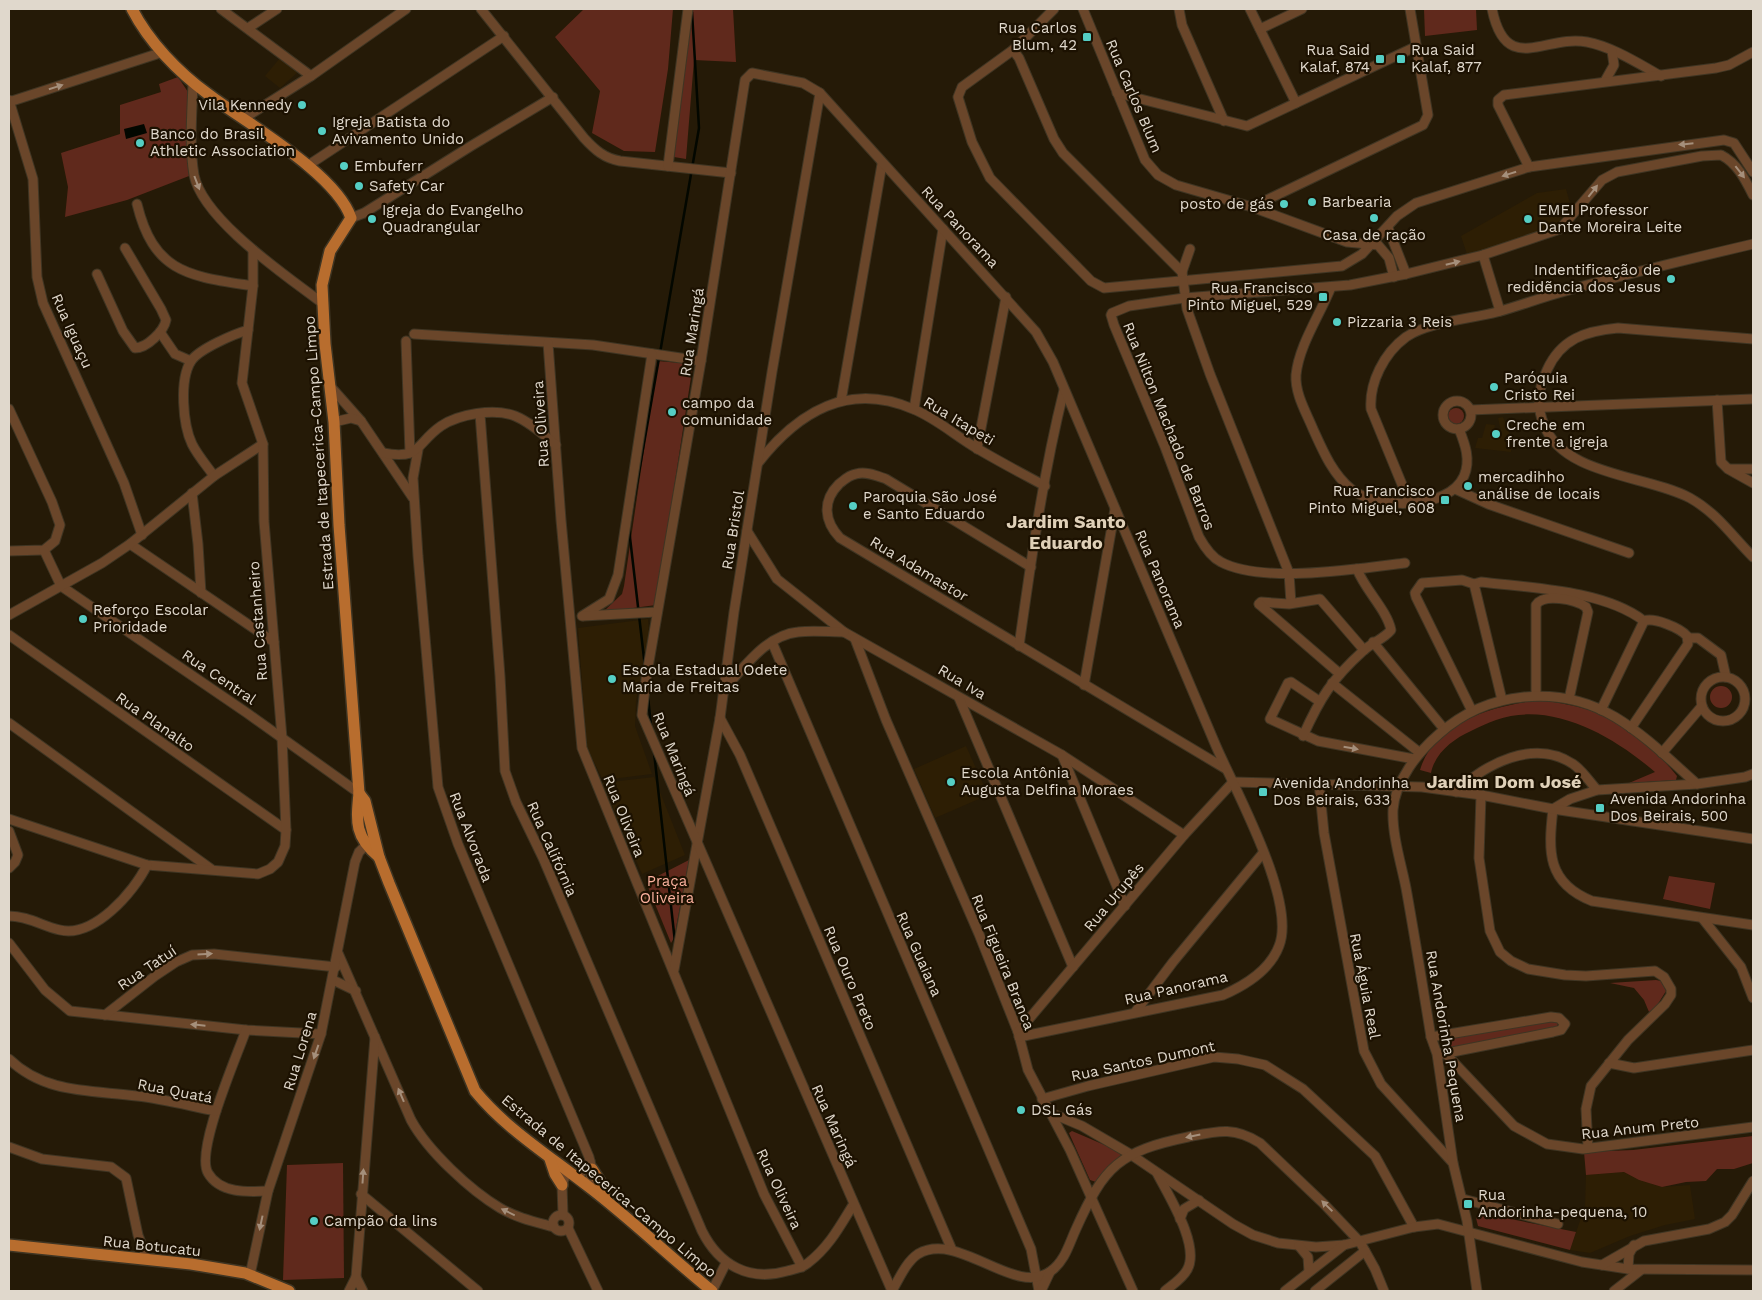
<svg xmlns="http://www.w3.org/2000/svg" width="1762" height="1300" viewBox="0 0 1762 1300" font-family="'Work Sans',sans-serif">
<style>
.built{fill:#2d1e04}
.green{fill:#60291c}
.water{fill:#030700}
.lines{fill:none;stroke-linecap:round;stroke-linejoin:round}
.stream{stroke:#030700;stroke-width:2.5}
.minor-casing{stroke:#3f3523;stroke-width:11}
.major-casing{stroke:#3f3523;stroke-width:14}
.minor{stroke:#6a462a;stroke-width:9}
.major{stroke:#b86d2e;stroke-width:11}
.oneway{fill:#a58f7b}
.poi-dot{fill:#55cec4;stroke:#1c1101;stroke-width:2}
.labels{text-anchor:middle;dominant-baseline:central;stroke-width:4.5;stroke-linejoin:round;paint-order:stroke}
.poi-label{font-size:15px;fill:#e0d8cc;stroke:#1c1101;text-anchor:start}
.street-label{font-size:15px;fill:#e0d8cc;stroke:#1c1101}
.park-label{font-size:15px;fill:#fbb19e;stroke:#1c1101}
.quarter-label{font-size:18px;font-weight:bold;fill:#dfd0b8;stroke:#1c1101}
</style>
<rect width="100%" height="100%" fill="#251a07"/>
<!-- built -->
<g class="built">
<polygon points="280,58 298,72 280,88 265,76"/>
<polygon points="1566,189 1573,214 1558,224 1529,238 1467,254 1461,236 1537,193"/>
<polygon points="1503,417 1512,440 1511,452 1475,448 1478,438 1482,438 1486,424 1495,425 1494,430 1501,431 1498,418"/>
<polygon points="648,619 649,635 636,701 635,726 652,774 603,780 587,748 578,628"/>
<polygon points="966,746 988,795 935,818 914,769"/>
<polygon points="654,777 685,855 642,874 602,783"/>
<polygon points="1624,1172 1639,1180 1662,1187 1690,1185 1695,1219 1665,1225 1630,1236 1590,1253 1570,1250 1585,1206 1586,1175"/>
</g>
<!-- green -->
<g class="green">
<polygon points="584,9 673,9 668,69 655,152 624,151 592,133 600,91 555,37"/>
<polygon points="692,9 733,9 736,62 694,60 686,159 674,157"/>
<polygon points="1424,9 1476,9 1477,30 1425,36"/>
<polygon points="178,77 188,92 189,176 127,200 65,217 68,187 61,153 120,134 120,105 161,92 159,84"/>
<polygon points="657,361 693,364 656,605 603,612 622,594 624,586"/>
<circle cx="1456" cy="416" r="8"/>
<circle cx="1721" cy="697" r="11"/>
<path d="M 1540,700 C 1560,703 1579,706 1598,713 C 1627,725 1658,752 1677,776 L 1676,780 L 1629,783 L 1655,772 C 1614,737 1552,700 1496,720 C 1487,723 1479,727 1471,731 C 1453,739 1435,753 1431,773 L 1420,770 C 1434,721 1496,705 1540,700 Z"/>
<polygon points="689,860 674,938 671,943 646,882"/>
<polygon points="1669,876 1715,883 1710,909 1663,899"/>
<polygon points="1656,980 1661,981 1666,991 1656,1007 1649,1012 1644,1000 1634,988 1610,983"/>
<polygon points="1555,1020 1558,1023 1557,1028 1444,1050 1441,1039"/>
<polygon points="1072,1131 1121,1152 1121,1157 1096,1182 1090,1180 1069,1133"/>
<polygon points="1753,1136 1753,1163 1734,1169 1717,1169 1706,1181 1686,1182 1662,1187 1639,1180 1624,1172 1586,1175 1584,1152 1633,1150"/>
<polygon points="343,1163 344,1278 283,1280 287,1165"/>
<polygon points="1480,1213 1576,1232 1570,1250 1478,1226 1476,1218"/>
</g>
<!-- water -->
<polygon class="water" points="144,124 147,133 126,139 124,129"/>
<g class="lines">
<!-- stream -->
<g class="stream">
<polyline points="660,353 699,128 692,12"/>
<polyline points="645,667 629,529 659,358"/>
<polyline points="648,697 651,726"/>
<polyline points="654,752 675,942"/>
</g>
<defs>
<g id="minor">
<polyline points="221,9 311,76"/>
<path d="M 481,9 L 584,138 C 595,150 604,158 620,161 L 731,173"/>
<polyline points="1054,9 1013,50 962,87 958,97 972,142 990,178 1091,281 1104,288 1342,266 1362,254 1397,216 1416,203 1529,167 1724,140 1734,143 1753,172"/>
<polyline points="1083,9 1145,160 1158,175 1176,185 1252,207 1347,242 1378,245 1389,258 1394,277"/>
<polyline points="1179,9 1182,25 1224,121"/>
<polyline points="1250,9 1296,103"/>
<path d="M 1492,9 C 1506,77 1545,34 1587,42 C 1613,47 1639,64 1661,76"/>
<polyline points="248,28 277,9"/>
<polyline points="1260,29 1302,9"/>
<polyline points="1013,50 1019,58 1054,139 1063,153 1182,272 1187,309 1210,374 1289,573 1291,603"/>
<polyline points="1605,81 1614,65 1612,51"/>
<path d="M 193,83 C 192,112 189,145 194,175 C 203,220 287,276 322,303"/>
<polyline points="1117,93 1247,126 1415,47"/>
<polyline points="9,100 33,179 37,277 43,303 124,483 142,535"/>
<polyline points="9,102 163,52"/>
<polyline points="243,119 311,76 406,9"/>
<polyline points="307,166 504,36"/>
<polyline points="668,166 688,9"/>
<polyline points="1529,167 1498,105 1498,100 1504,95 1716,68 1729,65 1753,52"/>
<path d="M 137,204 C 154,274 190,276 253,286"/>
<polyline points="1252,207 1423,125 1428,115 1410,9"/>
<polyline points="351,218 364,213 471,146 553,97"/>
<polyline points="1388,228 1406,274"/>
<polyline points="1483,255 1500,311"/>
<polyline points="1182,272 1190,249"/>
<path d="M 97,274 L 123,331 L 135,348 C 147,348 164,331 166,320 L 161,309 L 125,248"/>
<path d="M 1331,287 C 1320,315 1299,345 1296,375 C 1295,394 1306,412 1313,429 C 1323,451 1332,473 1351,489 C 1377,510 1449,510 1464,476 C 1471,460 1465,444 1459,429"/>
<polyline points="160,332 175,354 191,361"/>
<polyline points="414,334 593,345 701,361"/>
<path d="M 1753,339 L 1618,328 C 1585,331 1561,339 1547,370 C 1538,390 1536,405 1544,425 C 1564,476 1647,475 1690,498 C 1717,513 1732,536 1753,557"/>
<polyline points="406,341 410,453"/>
<polyline points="548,343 561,520 582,748 764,1194 802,1267"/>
<polyline points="330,386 361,421 413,498"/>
<polyline points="1717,400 1721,462 1728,469 1753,483"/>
<polyline points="841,401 882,164"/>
<circle cx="1457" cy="415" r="14"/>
<polyline points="9,409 52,502 60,525 55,541 44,550 9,551"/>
<polyline points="914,409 943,229"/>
<polyline points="1470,410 1753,399"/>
<path d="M 480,414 L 500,676 L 505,771 L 516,802 L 543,858 L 702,1231 C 719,1265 749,1282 787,1271 C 795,1269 802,1268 808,1263 C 829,1247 840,1226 853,1205"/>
<polyline points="334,422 351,418 361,421"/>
<polyline points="977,449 1006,297"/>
<polyline points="418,450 413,478 418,556 438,787 458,844 589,1157 592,1169 589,1187"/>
<path d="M 383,453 C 422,460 415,444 441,426 C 459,414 494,408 515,416 C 530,422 544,435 556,445"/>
<path d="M 758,463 C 798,412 848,381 913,409 C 936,418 957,437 978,449 C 1000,462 1023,474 1045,486"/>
<polyline points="1729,469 1753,469"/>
<path d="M 214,476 C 207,466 198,456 192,444 C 183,425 179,380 191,361 C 199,349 234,334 248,330"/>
<polyline points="1455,489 1488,504 1629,553"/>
<polyline points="192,493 198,544 201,593"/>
<path d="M 1410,504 L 1371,409 C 1369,383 1384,353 1406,337 C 1428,322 1470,319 1497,312 C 1519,306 1540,298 1562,292 C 1625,274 1689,259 1753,244"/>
<polyline points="747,531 777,579 844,632 1062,755 1184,835"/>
<polyline points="130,544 274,642"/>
<polyline points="44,550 61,586 247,713 359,793"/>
<path d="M 1405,563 C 1358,569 1262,584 1221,562 C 1211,557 1204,546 1199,537 L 1165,447 L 1114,325 L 1111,315 L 1112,313 L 1129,306 L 1184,298 L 1350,285 L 1406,274 L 1483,255 L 1560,229 L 1602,180 L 1617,172 L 1702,156 L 1721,155 C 1737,163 1745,179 1753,195"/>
<path d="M 1031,567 L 886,479 C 877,476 866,471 856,474 C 849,475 844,480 839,484 C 822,501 824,521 840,538 L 1226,769"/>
<path d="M 1474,584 L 1481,582 C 1530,588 1604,590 1644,621"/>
<polyline points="1259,604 1261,602 1289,604 1320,599 1364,650"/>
<polyline points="1259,604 1340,674"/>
<polyline points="9,615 102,563 130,544 214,476 263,444"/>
<polyline points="582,616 609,599 618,575 652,354"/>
<polyline points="583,616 657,612"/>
<polyline points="9,635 286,830"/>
<polyline points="1688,638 1698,638 1721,655 1726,677"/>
<polyline points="855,639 886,720 979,934 1018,1032 1028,1070 1070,1150 1133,1291"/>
<polyline points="772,642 1031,1249 1039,1291"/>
<polyline points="1373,642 1444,729"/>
<path d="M 1019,646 C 1031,561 1043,474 1064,390"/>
<circle cx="1723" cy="699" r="22"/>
<polyline points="1332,683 1420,753"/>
<polyline points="1084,685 1115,509"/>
<path d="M 723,690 C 744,668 766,635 798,632 C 813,630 829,632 844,632"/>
<path d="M 1536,695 L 1536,605 C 1543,593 1575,599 1586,607 L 1588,612 L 1569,699"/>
<polyline points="959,698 1073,967"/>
<polyline points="1319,701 1291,682 1288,683 1270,719 1318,741 1414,759"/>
<path d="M 1601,710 L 1644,621 C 1654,617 1680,628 1687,636 L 1688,644 L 1631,728"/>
<polyline points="1472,711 1416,597 1415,593 1422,583 1462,580 1474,584 1502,700"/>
<polyline points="720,718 740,755 952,1250"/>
<polyline points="9,723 211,869"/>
<path d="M 1303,736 C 1320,698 1332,679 1363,651 C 1371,643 1384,639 1391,630 C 1387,610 1365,590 1357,569"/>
<polyline points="1662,753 1702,706"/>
<polyline points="1062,755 1125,906"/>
<path d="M 1753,774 L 1745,777 L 1697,784 L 1597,790 L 1570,799 L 1553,809 C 1548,852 1547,883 1592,901 L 1753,925"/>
<polyline points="1319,783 1324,833 1364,1051 1381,1084 1453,1163"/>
<path d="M 1456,792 C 1485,764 1534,738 1573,764 C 1582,770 1589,781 1597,790"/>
<polyline points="1481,795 1479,858 1490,931 1500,952 1511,961 1528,969 1565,975 1586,976 1655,971 1664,977 1671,989 1671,995 1665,1004 1628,1040 1591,1086 1586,1109 1588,1148"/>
<polyline points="9,819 147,865 258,874 270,869 278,862 285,846 286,830 282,738 264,521 263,444 242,383 253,286 253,250"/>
<polyline points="9,831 18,855 15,862 9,868"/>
<path d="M 9,916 C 28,916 42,926 60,930 C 94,938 134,892 147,865"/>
<polyline points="1703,919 1741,967 1753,998"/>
<polyline points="9,943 45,990 70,1011 246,1030 321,1034"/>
<path d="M 338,953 L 411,1120 C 428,1151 470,1190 500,1208 C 517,1218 536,1222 554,1227"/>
<polyline points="674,970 720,718 734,612 772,372 820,93"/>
<polyline points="333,980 356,991"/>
<polyline points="1136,1011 1173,962 1263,853"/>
<polyline points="105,1015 155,976 176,962 192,955 214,954 336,967"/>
<path d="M 246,1030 C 237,1056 195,1151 208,1173 C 220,1194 249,1192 268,1191"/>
<polyline points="1018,1032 1184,835 1233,782 1422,787 1481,795 1553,809 1753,839"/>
<polyline points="1431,1037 1551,1017 1559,1018 1565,1024 1561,1030 1553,1032 1442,1054"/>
<polyline points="1446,1054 1514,1126 1547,1144 1583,1149 1753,1127"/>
<path d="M 9,1059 C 45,1094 91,1090 137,1096 C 164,1099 190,1106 216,1111"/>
<polyline points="1609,1063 1634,1068 1753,1050"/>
<polyline points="1042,1099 1088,1086 1214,1057 1238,1059 1265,1065 1303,1089 1375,1156 1414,1227"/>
<polyline points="1051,1113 1082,1126 1130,1154 1233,1224 1253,1235 1278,1243 1316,1247 1344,1245 1414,1227 1438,1224 1582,1262 1628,1269 1753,1270"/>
<polyline points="9,1147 42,1159 111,1167 126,1178 138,1235 147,1259"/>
<path d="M 1157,1173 C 1168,1195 1201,1246 1187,1270 C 1182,1279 1172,1285 1165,1291"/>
<polyline points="577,1178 590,1161"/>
<polyline points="361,1194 478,1291"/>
<polyline points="1463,1199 1558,1224"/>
<circle cx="561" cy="1223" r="8"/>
<polyline points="563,1215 562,1185 567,1171"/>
<polyline points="1180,1219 1184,1209 1199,1200"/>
<polyline points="568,1228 598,1291"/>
<polyline points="1299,1246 1308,1257 1309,1272"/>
<polyline points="1602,1265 1644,1241 1709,1229 1725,1222 1732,1215 1753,1181"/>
<polyline points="1628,1269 1629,1254 1634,1245"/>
<polyline points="250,1275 268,1191 321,1034 355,862 359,852 370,841"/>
<polyline points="356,1277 363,1291"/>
<polyline points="349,1291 356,1277 375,1037"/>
<polyline points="712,1291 726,1263"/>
<path d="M 892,1291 L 642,715 L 646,679 L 701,361 L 745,80 L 752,73 L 803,83 L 820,93 L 1036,332 L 1053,362 L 1216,746 C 1235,790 1297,901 1279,946 C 1270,970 1246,985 1223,995 L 1019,1037"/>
<path d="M 892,1291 C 899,1279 906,1262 918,1254 C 959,1230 1015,1298 1051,1271 C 1065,1261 1069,1244 1076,1229 C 1104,1166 1120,1151 1188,1137 C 1217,1131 1234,1126 1260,1143 L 1324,1204 L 1360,1242 L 1375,1269 L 1384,1291"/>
<polyline points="1041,1291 1050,1272"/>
<polyline points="1285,1291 1344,1245"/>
<polyline points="1315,1291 1365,1251"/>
<path d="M 1477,1291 L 1467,1221 L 1453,1163 L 1437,1054 L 1431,1037 C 1423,988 1415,938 1406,888 C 1401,863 1392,835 1393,810 C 1395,781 1418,752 1439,734 C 1487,691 1559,684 1615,717 C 1645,735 1671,761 1697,784"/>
<polyline points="1614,1291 1641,1270"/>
</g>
<g id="major">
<path d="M 132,9 C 149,42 178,72 208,94 C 246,123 336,173 351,218 L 330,251 L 322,285 L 325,344 L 334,422 L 339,525 L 359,793 C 356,823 355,837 379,857"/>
<path d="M 359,793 L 365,801 L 379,857 L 389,883 L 475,1091 C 506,1129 551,1157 589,1187 C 632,1220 670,1257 712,1291"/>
<polyline points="550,1159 555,1174 562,1185"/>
<polyline points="592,1169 602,1185 605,1199"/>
<polyline points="9,1245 191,1264 245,1273 289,1291"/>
</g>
</defs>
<!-- minor casing -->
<use href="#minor" class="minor-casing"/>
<!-- major casing -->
<use href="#major" class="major-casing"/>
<!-- minor -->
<use href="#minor" class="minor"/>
<!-- major -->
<use href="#major" class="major"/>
</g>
<!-- one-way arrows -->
<defs><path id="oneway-solid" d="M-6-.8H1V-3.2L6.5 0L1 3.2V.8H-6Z" transform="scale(1.25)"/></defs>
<g class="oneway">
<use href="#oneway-solid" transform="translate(56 87) rotate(-18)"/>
<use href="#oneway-solid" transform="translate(1686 144) rotate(174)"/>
<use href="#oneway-solid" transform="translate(1740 172) rotate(52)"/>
<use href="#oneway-solid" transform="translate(1509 174) rotate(162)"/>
<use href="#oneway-solid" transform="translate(197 183) rotate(69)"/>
<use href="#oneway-solid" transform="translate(1593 191) rotate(-52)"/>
<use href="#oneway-solid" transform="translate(1453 263) rotate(-14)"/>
<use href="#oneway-solid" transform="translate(1351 748) rotate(10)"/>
<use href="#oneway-solid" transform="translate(205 954) rotate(-3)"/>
<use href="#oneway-solid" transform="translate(198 1025) rotate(-174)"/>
<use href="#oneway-solid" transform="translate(316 1052) rotate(109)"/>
<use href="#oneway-solid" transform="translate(401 1095) rotate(-113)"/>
<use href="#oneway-solid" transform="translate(1193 1136) rotate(168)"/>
<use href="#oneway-solid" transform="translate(363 1176) rotate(-86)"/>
<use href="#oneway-solid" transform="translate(1327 1206) rotate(-136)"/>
<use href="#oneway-solid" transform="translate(508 1212) rotate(-154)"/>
<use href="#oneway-solid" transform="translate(261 1223) rotate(102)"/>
</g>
<!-- markers -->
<g class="poi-dot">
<rect x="1082" y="32" width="10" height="10" rx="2.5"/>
<rect x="1375" y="54" width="10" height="10" rx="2.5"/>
<rect x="1396" y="54" width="10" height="10" rx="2.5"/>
<circle cx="302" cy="105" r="5"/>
<circle cx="322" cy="131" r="5"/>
<circle cx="140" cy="143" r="5"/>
<circle cx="344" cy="166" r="5"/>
<circle cx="359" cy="186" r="5"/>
<circle cx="1312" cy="202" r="5"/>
<circle cx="1284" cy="204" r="5"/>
<circle cx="1374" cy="218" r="5"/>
<circle cx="372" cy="219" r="5"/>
<circle cx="1528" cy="219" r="5"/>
<circle cx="1671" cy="279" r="5"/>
<rect x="1318" y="292" width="10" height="10" rx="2.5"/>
<circle cx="1337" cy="322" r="5"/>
<circle cx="1494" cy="387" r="5"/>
<circle cx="672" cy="412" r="5"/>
<circle cx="1496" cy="434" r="5"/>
<circle cx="1468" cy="486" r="5"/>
<rect x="1440" y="495" width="10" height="10" rx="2.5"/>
<circle cx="853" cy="506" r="5"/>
<circle cx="83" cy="619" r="5"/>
<circle cx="612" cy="679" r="5"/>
<circle cx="951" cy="782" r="5"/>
<rect x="1258" y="787" width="10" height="10" rx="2.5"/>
<rect x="1595" y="803" width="10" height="10" rx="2.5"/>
<circle cx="1021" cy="1110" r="5"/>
<rect x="1463" y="1199" width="10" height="10" rx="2.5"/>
<circle cx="314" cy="1221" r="5"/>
</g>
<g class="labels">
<!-- poi labels -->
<g class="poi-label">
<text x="1077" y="28" text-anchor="end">Rua Carlos<tspan x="1077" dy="17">Blum, 42</tspan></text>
<text x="1370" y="50" text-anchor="end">Rua Said<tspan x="1370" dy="17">Kalaf, 874</tspan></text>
<text x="1411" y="50">Rua Said<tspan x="1411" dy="17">Kalaf, 877</tspan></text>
<text x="292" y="105" text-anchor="end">Vila Kennedy</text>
<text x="332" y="122">Igreja Batista do<tspan x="332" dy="17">Avivamento Unido</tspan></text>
<text x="150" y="134">Banco do Brasil<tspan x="150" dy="17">Athletic Association</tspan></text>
<text x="354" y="166">Embuferr</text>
<text x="369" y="186">Safety Car</text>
<text x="1322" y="202">Barbearia</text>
<text x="1274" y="204" text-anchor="end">posto de gás</text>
<text x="382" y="210">Igreja do Evangelho<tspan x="382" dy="17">Quadrangular</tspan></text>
<text x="1538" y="210">EMEI Professor<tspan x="1538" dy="17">Dante Moreira Leite</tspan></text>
<text x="1374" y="235" text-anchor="middle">Casa de ração</text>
<text x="1661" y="270" text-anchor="end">Indentificação de<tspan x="1661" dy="17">redidẽncia dos Jesus</tspan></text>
<text x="1313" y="288" text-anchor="end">Rua Francisco<tspan x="1313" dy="17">Pinto Miguel, 529</tspan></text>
<text x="1347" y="322">Pizzaria 3 Reis</text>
<text x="1504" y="378">Paróquia<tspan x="1504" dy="17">Cristo Rei</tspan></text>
<text x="682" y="403">campo da<tspan x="682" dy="17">comunidade</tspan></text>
<text x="1506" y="425">Creche em<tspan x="1506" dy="17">frente a igreja</tspan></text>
<text x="1478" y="477">mercadihho<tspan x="1478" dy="17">análise de locais</tspan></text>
<text x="1435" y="491" text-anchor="end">Rua Francisco<tspan x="1435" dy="17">Pinto Miguel, 608</tspan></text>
<text x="863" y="497">Paroquia São José<tspan x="863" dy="17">e Santo Eduardo</tspan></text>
<text x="93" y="610">Reforço Escolar<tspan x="93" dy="17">Prioridade</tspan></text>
<text x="622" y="670">Escola Estadual Odete<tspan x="622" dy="17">Maria de Freitas</tspan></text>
<text x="961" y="773">Escola Antônia<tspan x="961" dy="17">Augusta Delfina Moraes</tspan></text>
<text x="1273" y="783">Avenida Andorinha<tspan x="1273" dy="17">Dos Beirais, 633</tspan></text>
<text x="1610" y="799">Avenida Andorinha<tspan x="1610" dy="17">Dos Beirais, 500</tspan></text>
<text x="1031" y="1110">DSL Gás</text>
<text x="1478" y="1195">Rua<tspan x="1478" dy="17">Andorinha-pequena, 10</tspan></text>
<text x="324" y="1221">Campão da lins</text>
</g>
<!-- street labels -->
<g class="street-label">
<text transform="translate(1134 96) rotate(67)">Rua Carlos Blum</text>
<text transform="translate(960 227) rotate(47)">Rua Panorama</text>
<text transform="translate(72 331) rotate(66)">Rua Iguaçu</text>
<text transform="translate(692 332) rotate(-81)">Rua Maringá</text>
<text transform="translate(959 421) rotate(31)">Rua Itapeti</text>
<text transform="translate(541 424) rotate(-94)">Rua Oliveira</text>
<text transform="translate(1169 426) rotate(68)">Rua Nilton Machado de Barros</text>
<text transform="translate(319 453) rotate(-94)">Estrada de Itapecerica-Campo Limpo</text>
<text transform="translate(733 530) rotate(-81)">Rua Bristol</text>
<text transform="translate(919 569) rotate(31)">Rua Adamastor</text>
<text transform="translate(1160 579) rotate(67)">Rua Panorama</text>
<text transform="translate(258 621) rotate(-94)">Rua Castanheiro</text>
<text transform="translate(219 677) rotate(34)">Rua Central</text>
<text transform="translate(962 682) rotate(31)">Rua Iva</text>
<text transform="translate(155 722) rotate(35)">Rua Planalto</text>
<text transform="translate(674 754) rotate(68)">Rua Maringá</text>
<text transform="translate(624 816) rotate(68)">Rua Oliveira</text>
<text transform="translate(471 837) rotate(69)">Rua Alvorada</text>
<text transform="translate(552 849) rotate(66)">Rua Califórnia</text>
<text transform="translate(1114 897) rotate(-50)">Rua Urupês</text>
<text transform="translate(919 954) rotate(66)">Rua Guaiana</text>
<text transform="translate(1003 962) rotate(68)">Rua Figueira Branca</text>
<text transform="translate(147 968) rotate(-34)">Rua Tatuí</text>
<text transform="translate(850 978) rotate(67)">Rua Ouro Preto</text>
<text transform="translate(1365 986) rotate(79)">Rua Águia Real</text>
<text transform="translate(1176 988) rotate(-13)">Rua Panorama</text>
<text transform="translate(1446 1036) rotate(80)">Rua Andorinha Pequena</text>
<text transform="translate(300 1051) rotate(-73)">Rua Lorena</text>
<text transform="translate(1143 1061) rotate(-12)">Rua Santos Dumont</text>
<text transform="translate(175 1091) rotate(11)">Rua Quatá</text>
<text transform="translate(834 1126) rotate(66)">Rua Maringá</text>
<text transform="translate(1640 1128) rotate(-6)">Rua Anum Preto</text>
<text transform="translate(609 1186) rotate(40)">Estrada de Itapecerica-Campo Limpo</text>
<text transform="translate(779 1189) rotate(65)">Rua Oliveira</text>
<text transform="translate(152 1246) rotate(6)">Rua Botucatu</text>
</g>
<!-- park labels -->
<g class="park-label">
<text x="667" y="881">Praça<tspan x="667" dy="17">Oliveira</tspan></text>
</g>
<!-- quarter labels -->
<g class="quarter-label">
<text x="1066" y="521">Jardim Santo<tspan x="1066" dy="21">Eduardo</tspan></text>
<text x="1504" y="781">Jardim Dom José</text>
</g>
</g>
<!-- border -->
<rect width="1762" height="1300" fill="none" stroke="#e0d8cc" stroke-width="20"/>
</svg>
